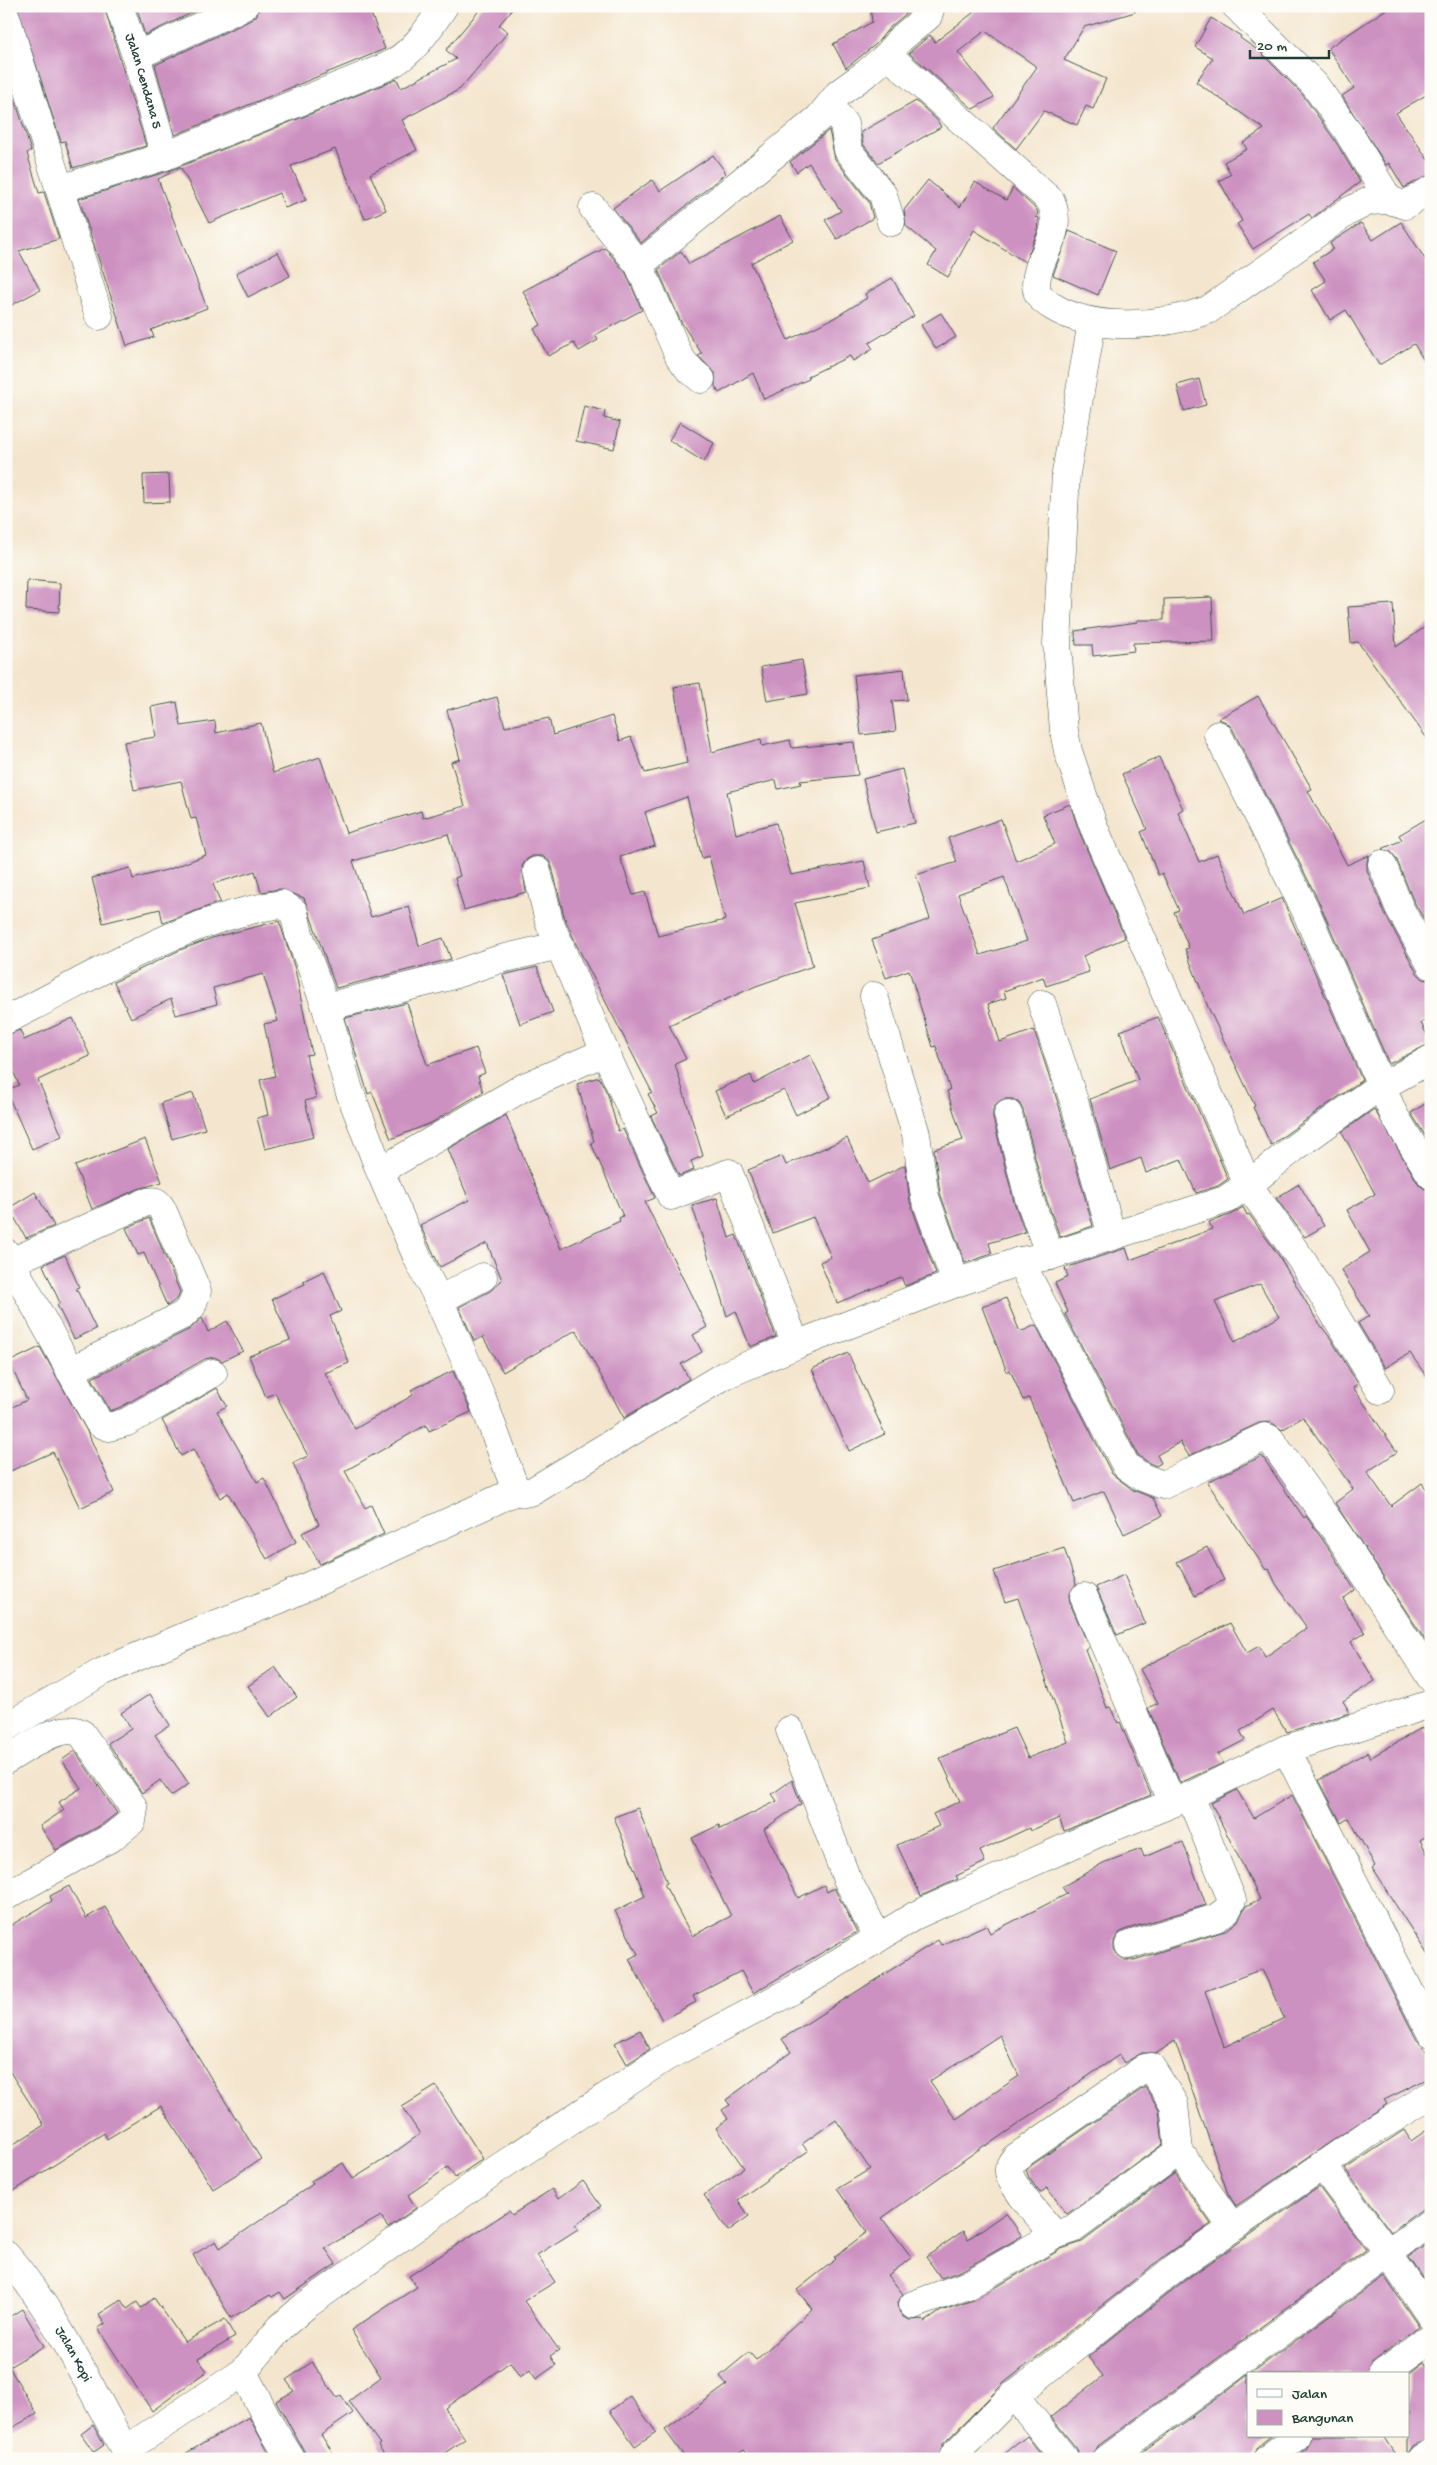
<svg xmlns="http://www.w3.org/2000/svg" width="1437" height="2465" viewBox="0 0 1437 2465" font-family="'Gochi Hand',sans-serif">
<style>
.building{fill:#cd91c1;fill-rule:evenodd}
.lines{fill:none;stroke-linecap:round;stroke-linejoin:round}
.minor-casing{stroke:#3f564b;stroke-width:29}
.minor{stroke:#fff;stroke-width:28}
.labels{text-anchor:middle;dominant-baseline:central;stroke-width:4;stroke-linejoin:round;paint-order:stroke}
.street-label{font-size:14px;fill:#1f3d34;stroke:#fdfcf7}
</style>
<rect width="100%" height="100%" fill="#fdfcf7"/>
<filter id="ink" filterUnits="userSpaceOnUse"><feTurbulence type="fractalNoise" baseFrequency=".02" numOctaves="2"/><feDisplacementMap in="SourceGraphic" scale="10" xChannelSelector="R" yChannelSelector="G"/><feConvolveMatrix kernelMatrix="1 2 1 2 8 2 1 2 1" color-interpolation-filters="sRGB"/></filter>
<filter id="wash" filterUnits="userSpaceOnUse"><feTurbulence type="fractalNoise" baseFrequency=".0096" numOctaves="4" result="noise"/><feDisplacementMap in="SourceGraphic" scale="20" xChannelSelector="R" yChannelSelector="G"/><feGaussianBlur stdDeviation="1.12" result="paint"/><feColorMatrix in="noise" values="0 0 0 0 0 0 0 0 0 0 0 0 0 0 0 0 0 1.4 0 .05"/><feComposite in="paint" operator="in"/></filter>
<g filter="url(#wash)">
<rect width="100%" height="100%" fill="#f4e6ce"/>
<g id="blocks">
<!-- building -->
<g class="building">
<polygon points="17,6 104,6 146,146 73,168 65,141 61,142"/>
<polygon points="136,6 206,6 145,35"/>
<polygon points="259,6 368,6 385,49 175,135 155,65 251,20 257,15"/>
<polygon points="483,6 515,6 499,25 508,32 460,89 402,120 417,150 370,174 386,210 365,219 335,149 291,166 306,200 285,208 279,193 209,223 181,168 158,179 207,308 151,330 154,337 127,346 79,199 171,170 397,79 401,88 456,59 446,50"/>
<polygon points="870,6 915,6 889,28 876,44 846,68 833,44 872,22"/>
<polygon points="972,6 1134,6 1135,12 1084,27 1064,60 1106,79 1093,109 1086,106 1077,125 1044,111 1016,149 993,128 1037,67 985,31 958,52 994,97 973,109 909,53 930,35 935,42 973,13"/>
<polygon points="1391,6 1431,6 1431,92 1396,113 1431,164 1431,174 1404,188 1389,163 1386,165 1342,96 1354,88 1328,48"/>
<polygon points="1211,18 1241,36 1240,38 1259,51 1302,94 1334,139 1360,182 1312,218 1309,214 1253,249 1237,224 1242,221 1219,181 1231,174 1224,162 1247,149 1243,143 1264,129 1196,82 1213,58 1195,47"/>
<polygon points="6,70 31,151 27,153 39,193 44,192 59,239 19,251 40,290 6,308"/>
<polygon points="916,101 937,120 941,127 878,163 863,144 861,132"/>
<polygon points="829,130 835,159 869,202 873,218 837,239 825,220 841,211 809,163 797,172 790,162"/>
<polygon points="713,155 726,173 641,243 613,208 652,180 660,191"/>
<polygon points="928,180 960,207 975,182 1006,200 1013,188 1037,210 1038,214 1036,217 1039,218 1038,231 1025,262 974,230 948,277 928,265 936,251 906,226 904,210"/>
<polygon points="780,216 793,240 751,263 788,340 834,318 867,298 865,294 892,278 914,316 869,343 873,349 853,361 850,356 808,376 809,379 764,399 753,373 719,393 715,386 715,373 698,356 702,354 681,322 658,270 681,251 689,264"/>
<polygon points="1401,222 1431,268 1431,372 1414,344 1379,365 1346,310 1330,320 1312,290 1326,281 1313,262 1333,249 1330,243 1361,223 1373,240"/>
<polygon points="1069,231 1116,251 1098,295 1053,275"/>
<polygon points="605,248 626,273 642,310 595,335 598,340 579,351 574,343 548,356 534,329 541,325 523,291"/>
<polygon points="278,252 290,276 248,297 236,273"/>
<polygon points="941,313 956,337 936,349 921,325"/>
<polygon points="1199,379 1206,405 1184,411 1177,385"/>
<polygon points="584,406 605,411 604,418 620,422 614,449 576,441"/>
<polygon points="680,422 714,443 704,462 669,440"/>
<polygon points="169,474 170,502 144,503 143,475"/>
<polygon points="27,580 60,583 59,612 26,610"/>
<polygon points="1212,597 1214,641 1133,643 1134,651 1093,656 1092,645 1076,645 1075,631 1137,622 1137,620 1164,620 1164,599"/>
<polygon points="1393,604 1396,647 1431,623 1431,744 1358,642 1351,643 1348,607"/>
<polygon points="802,660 808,694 767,701 761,667"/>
<polygon points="904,669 907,700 892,701 896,731 861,735 854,675"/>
<path d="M 700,683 L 712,752 L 761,739 L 762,746 L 790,740 L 792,748 L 854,742 L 858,775 L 800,781 L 801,784 L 778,789 L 776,780 L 727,792 L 736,834 L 776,823 L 791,875 L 864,861 L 870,888 L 795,903 L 813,966 L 756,986 L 669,1025 L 686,1059 L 675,1064 L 703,1156 L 691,1161 L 694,1170 L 679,1176 L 651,1116 L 658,1113 L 648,1094 L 652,1092 L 577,946 L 564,916 L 552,867 L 549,861 L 542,856 L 533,856 L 527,859 L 522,866 L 526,892 L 464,910 L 455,878 L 460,876 L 448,834 L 353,861 L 371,917 L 409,906 L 419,946 L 443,938 L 451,959 L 336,988 L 304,898 L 280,889 L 261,892 L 255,871 L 213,884 L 220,902 L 163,923 L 160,909 L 103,923 L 92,878 L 130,868 L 133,879 L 170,869 L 206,855 L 196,818 L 191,819 L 181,781 L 134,790 L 124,742 L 156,737 L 151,707 L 177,702 L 181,726 L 215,721 L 216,733 L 261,723 L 273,773 L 320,757 L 346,833 L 421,811 L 423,818 L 465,806 L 451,762 L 460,759 L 447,710 L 497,697 L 505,727 L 549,718 L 553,735 L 612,716 L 620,741 L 631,737 L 645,773 L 687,763 L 674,687 ZM 687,797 L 702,858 L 709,856 L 725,920 L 658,936 L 645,892 L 633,895 L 620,857 L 655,846 L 645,812 Z"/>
<polygon points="1258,696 1312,789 1308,791 1347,865 1369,855 1367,862 1367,870 1385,914 1417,973 1423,979 1431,981 1431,1018 1421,1023 1431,1043 1389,1064 1318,900 1232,728 1226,722 1218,719"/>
<polygon points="1159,757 1183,809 1178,812 1199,862 1217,854 1244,915 1282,898 1362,1080 1271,1145 1253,1107 1255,1106 1208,1007 1185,949 1189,948 1174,912 1179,910 1162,873 1158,875 1141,832 1147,829 1122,774"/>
<polygon points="902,769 915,823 876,832 863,779"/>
<path d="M 1070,804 L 1079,831 L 1125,938 L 1083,956 L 1089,972 L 1046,986 L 1043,977 L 1004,991 L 1006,998 L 988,1004 L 1000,1042 L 1034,1030 L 1059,1106 L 1093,1226 L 1060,1237 L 1044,1193 L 1023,1110 L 1019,1103 L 1013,1099 L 1004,1099 L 997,1103 L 993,1109 L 993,1118 L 1014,1202 L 1025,1232 L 989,1243 L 992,1254 L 965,1263 L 940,1193 L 934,1149 L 963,1140 L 947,1091 L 950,1090 L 936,1046 L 933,1047 L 909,970 L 886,978 L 872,940 L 930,919 L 916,875 L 957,862 L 948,838 L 1001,819 L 1016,861 L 1055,844 L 1043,815 ZM 1004,877 L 1027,941 L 980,955 L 958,894 Z"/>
<polygon points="1431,816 1431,932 1413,900 1396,858 1391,852 1382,849 1402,840 1399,835"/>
<polygon points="279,921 295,969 312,1054 306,1055 316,1098 305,1101 314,1137 265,1149 257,1118 268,1115 260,1080 275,1076 264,1024 278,1021 263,974 213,988 217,1004 176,1015 171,999 131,1018 114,982 180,950 215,937"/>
<polygon points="537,967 553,1012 520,1024 503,975"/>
<polygon points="407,1003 427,1065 476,1048 485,1073 478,1076 483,1092 431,1123 391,1139 372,1092 368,1094 345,1018"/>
<polygon points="1158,1017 1228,1179 1218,1186 1196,1193 1181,1159 1146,1173 1141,1158 1110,1170 1090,1099 1138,1080 1120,1031"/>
<polygon points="73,1018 90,1056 38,1080 62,1136 32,1149 6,1091 19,1085 6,1054 6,1035 20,1030 24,1040"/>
<polygon points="810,1055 831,1097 796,1115 784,1090 726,1116 715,1091 751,1075 754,1084"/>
<polygon points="599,1077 608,1095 618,1131 623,1129 655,1198 645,1202 707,1327 693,1335 702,1352 681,1364 689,1379 624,1418 576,1330 503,1372 483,1337 474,1341 459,1307 490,1291 502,1280 487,1243 440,1267 420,1225 469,1200 448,1149 506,1115 561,1249 620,1221 619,1218 623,1216 591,1143 594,1141 577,1084"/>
<polygon points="193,1093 205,1129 172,1139 161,1103"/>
<polygon points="1431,1100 1431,1145 1411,1113"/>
<polygon points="1374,1109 1418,1183 1423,1188 1431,1191 1431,1383 1410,1353 1385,1368 1358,1323 1369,1316 1341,1270 1370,1252 1347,1210 1375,1194 1342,1132"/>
<polygon points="847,1138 868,1183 905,1165 910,1202 936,1274 905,1286 901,1277 837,1303 820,1262 831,1257 813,1217 773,1233 748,1170 782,1156 786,1165"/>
<polygon points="145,1139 162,1182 138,1189 92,1209 75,1166"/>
<polygon points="1299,1184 1324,1226 1305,1237 1276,1198"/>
<polygon points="35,1192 54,1226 26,1238 9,1208"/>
<polygon points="717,1198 729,1238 736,1235 776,1337 750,1347 736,1311 727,1316 692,1205"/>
<path d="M 1243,1207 L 1247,1215 L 1249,1214 L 1279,1256 L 1316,1319 L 1331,1339 L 1358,1384 L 1353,1387 L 1397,1452 L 1367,1472 L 1391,1506 L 1422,1483 L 1431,1495 L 1431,1649 L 1335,1503 L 1353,1489 L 1303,1417 L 1282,1430 L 1271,1422 L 1259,1423 L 1189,1456 L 1180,1442 L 1157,1455 L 1161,1463 L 1156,1466 L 1149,1463 L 1138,1455 L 1065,1314 L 1068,1312 L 1055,1283 L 1068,1277 L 1065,1268 L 1126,1248 L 1130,1260 L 1212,1229 L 1209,1222 L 1230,1215 ZM 1260,1284 L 1279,1317 L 1235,1342 L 1215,1302 Z"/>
<polygon points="149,1218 180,1292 178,1298 167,1306 144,1253 138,1255 126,1228"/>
<polygon points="65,1255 79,1287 76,1288 96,1329 74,1339 57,1305 60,1303 43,1265"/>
<polygon points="324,1271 341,1311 330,1316 349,1363 325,1373 355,1429 413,1395 411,1390 453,1371 471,1412 429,1431 426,1425 345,1471 365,1508 371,1505 384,1534 320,1564 302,1533 319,1525 293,1463 308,1456 275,1393 266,1397 249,1356 290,1340 272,1299 305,1284 303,1281"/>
<polygon points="1006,1298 1020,1332 1036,1325 1112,1474 1133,1490 1153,1498 1162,1516 1124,1534 1104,1491 1074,1503 1029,1398 1023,1400 1010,1370 1007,1372 982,1307"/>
<polygon points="202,1318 208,1332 227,1321 243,1351 222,1361 214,1357 205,1359 121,1407 110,1411 92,1378 190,1329"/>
<polygon points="40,1347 88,1433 114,1492 80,1508 53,1452 6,1473 6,1410 27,1400 9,1362"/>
<polygon points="848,1353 885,1434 849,1451 812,1369"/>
<polygon points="217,1388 227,1406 217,1411 257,1482 264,1478 296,1542 267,1559 228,1493 220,1498 193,1449 181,1456 162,1420"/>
<polygon points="1262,1456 1304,1518 1306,1516 1327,1546 1355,1590 1343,1599 1365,1633 1351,1642 1375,1681 1343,1701 1350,1713 1287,1732 1273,1710 1240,1731 1245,1740 1218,1754 1223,1763 1180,1783 1148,1708 1158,1703 1140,1669 1230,1623 1247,1653 1259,1646 1265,1657 1307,1628 1276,1584 1269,1569 1266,1570 1207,1482"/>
<polygon points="1207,1547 1224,1580 1195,1596 1177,1562"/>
<polygon points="1064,1548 1076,1584 1069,1595 1070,1603 1089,1647 1085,1649 1107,1708 1110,1707 1118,1723 1120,1722 1151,1795 1064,1831 1059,1818 1030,1831 1029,1828 980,1851 985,1862 956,1876 958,1879 921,1896 897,1845 939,1826 933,1814 960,1801 940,1758 1014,1728 1028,1758 1068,1742 1018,1598 1005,1602 994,1571"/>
<polygon points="1124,1575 1145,1623 1117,1635 1096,1587"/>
<polygon points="275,1667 297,1697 270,1717 248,1686"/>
<polygon points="150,1694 170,1725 155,1735 189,1784 171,1796 160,1780 142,1793 108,1743 131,1729 121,1713"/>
<polygon points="1423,1727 1431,1740 1431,1833 1420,1840 1431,1861 1431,1960 1372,1868 1375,1866 1349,1818 1341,1823 1319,1780 1367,1752 1370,1758"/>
<polygon points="75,1751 117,1813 103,1824 56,1850 40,1826 64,1810 59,1802 81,1788 62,1760"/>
<polygon points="792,1780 801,1804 764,1829 798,1898 824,1885 827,1892 834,1888 857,1932 753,1993 741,1971 693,1996 696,2002 662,2020 629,1959 638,1954 615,1911 645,1896 614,1817 638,1808 667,1883 664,1884 692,1936 731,1916 692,1838 719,1825 720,1829 777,1801 772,1794"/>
<path d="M 1237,1790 L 1254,1818 L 1292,1795 L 1417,2040 L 1424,2047 L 1431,2063 L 1431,2077 L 1384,2100 L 1387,2104 L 1236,2206 L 1228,2194 L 1175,2041 L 1157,2053 L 1142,2053 L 1124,2063 L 1119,2055 L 986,2146 L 985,2145 L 882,2218 L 912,2258 L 888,2275 L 903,2294 L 898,2302 L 899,2311 L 903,2317 L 910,2320 L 922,2319 L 925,2322 L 941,2311 L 976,2299 L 1061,2249 L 1082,2242 L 1175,2173 L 1211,2224 L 1166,2255 L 1004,2383 L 943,2444 L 938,2459 L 752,2459 L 744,2450 L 732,2459 L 686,2459 L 665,2430 L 727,2385 L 720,2376 L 749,2352 L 756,2360 L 812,2309 L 797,2290 L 836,2259 L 834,2257 L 867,2232 L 837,2189 L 870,2169 L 836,2120 L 802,2144 L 808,2151 L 738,2200 L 749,2216 L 728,2231 L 704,2195 L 744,2168 L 716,2128 L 728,2119 L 722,2110 L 730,2105 L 726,2100 L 791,2052 L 782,2039 L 938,1940 L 941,1945 L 986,1925 L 990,1933 L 1067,1894 L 1062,1887 L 1103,1863 L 1141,1849 L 1144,1857 L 1183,1842 L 1206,1905 L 1124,1930 L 1118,1934 L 1114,1941 L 1114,1949 L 1118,1956 L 1125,1960 L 1134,1960 L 1225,1931 L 1237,1922 L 1246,1906 L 1260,1899 L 1211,1803 ZM 1262,1969 L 1284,2018 L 1224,2047 L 1205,1991 ZM 1000,2035 L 1019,2076 L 956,2119 L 930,2081 Z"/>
<polygon points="69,1886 86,1918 105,1907 261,2159 213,2189 161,2106 107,2139 104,2133 6,2196 6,2149 44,2125 6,2066 6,1928 52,1901 50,1896"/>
<polygon points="640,2030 650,2049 627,2064 615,2043"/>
<polygon points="436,2086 483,2159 455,2178 448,2167 408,2195 416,2208 388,2228 381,2216 325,2248 336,2264 285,2299 280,2292 272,2297 270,2295 231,2318 193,2255 216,2241 220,2248 313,2184 311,2181 343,2163 353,2179 388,2157 420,2134 402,2107"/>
<polygon points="1145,2087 1159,2109 1163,2144 1067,2214 1047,2188 1040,2193 1029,2178 1026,2169"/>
<polygon points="1431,2127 1431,2207 1422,2209 1391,2232 1345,2169 1404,2130 1411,2141"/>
<polygon points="583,2181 601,2206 575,2225 578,2229 537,2255 555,2282 524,2301 559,2350 550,2356 556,2365 536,2379 530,2370 520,2377 510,2362 445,2408 465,2439 436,2459 387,2459 378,2445 380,2444 349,2401 381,2377 351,2330 417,2287 409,2276 509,2211 512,2215 552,2189 558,2199"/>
<polygon points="1319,2187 1366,2250 1098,2446 1092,2459 1080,2459 1077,2449 1051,2417 1103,2376 1088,2357 1185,2280"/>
<polygon points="1006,2213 1022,2236 961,2271 941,2278 926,2257 963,2231 968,2239"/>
<polygon points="1431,2242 1431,2285 1429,2287 1409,2257"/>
<polygon points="1384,2276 1419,2327 1373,2361 1367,2374 1250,2374"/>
<polygon points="154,2298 185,2342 225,2319 235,2337 198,2359 207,2371 152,2411 98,2328 105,2324 99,2314 121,2300 127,2309 137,2302 141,2308"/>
<polygon points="22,2309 44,2346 9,2367 37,2414 6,2431 6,2319"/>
<polygon points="312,2362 337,2398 341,2395 353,2413 321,2435 337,2459 307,2459 304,2451 276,2401 294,2391 286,2380"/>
<polygon points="1424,2362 1431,2371 1431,2438 1414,2446 1408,2455 1408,2374"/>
<polygon points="1248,2375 1248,2436 1271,2436 1257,2447 1252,2459 1134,2459"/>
<polygon points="630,2396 656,2432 635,2446 610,2411"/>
<polygon points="249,2417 272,2459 176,2459"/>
<polygon points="93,2425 104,2445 94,2452 81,2434"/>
<polygon points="1027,2436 1045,2459 998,2459"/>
<polygon points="1312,2436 1383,2436 1398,2459 1293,2459 1307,2448"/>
</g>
</g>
</g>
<g filter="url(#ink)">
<use href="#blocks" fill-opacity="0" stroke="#3f564b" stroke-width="1"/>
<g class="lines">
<defs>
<g id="minor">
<path id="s1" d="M 119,6 L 136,56 L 165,156"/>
<path d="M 931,6 L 928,16 L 899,40 L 888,55 L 1051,201 C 1065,237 1037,253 1036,284 C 1036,296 1045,302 1053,307 C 1097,333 1163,326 1208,310 L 1347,212 L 1369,201 L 1389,200"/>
<polyline points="1236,6 1314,84 1347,130 1389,200 1405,205 1431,190"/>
<polyline points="6,17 99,316"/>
<polyline points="136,56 244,6"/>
<polyline points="830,105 844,124 848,150 883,195 891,222"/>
<path d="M 60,189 L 165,156 L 386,67 C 413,54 428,30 444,6"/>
<polyline points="593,208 639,265 679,356 688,368 701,379"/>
<polyline points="639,265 819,118 839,93 868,72 888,55"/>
<polyline points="1092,322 1066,473 1057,644 1064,731 1068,751 1093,825 1248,1185 1303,1262 1380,1390"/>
<polyline points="1218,735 1304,907 1394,1115 1431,1175"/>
<polyline points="1382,864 1399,907 1431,965"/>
<polyline points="537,871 549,921 605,1052 671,1196 729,1173 796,1345"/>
<polyline points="874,996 916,1134 925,1197 956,1283"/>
<polyline points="1042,1004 1074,1101 1112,1236"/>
<polyline points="326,1007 447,977 497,960 560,945"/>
<path d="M 6,1020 C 94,977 183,918 282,904 L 294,912 L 299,934 L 326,1007 L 349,1090 L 380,1171 L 418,1259 L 439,1300 L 482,1398 L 516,1491"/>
<polyline points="1008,1114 1029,1198 1050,1256"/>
<polyline points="380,1171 522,1088 605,1052"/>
<polyline points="6,1253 99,1423 109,1427 127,1422 213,1373"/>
<polyline points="1020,1261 1126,1466 1142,1477 1163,1485 1265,1437 1270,1439 1340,1537 1431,1678"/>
<path d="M 11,1262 L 144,1203 C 154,1200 157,1200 162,1209 L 197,1291 L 192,1306 L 183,1315 L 70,1371"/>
<polyline points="439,1300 483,1277"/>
<polyline points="1084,1597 1172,1803"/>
<polyline points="6,1727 102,1672 188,1635 278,1600 516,1491 524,1493 533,1491 725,1375 796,1345 956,1283 1020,1261 1050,1256 1225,1200 1248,1185 1294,1148 1370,1093 1431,1059"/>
<polyline points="790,1730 846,1877 878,1938"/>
<polyline points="1286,1749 1431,2033"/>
<path d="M 6,1760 C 26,1749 62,1720 82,1734 L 134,1808 L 132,1821 L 112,1837 L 6,1896"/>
<polyline points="1129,1945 1216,1918 1227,1910 1232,1900 1190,1796"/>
<polyline points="1322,2165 1387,2252 1431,2317"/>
<path d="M 1055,2235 C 1044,2222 1012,2188 1009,2172 C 1008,2167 1012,2162 1015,2158 L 1145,2068 L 1151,2067 L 1174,2104 L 1179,2151 L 1232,2227"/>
<path id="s2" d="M 6,2255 C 58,2315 91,2391 130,2459"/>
<polyline points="913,2305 968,2285 1055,2235 1073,2229 1179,2151"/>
<polyline points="243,2372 273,2430 291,2459"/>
<polyline points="1382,2374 1431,2338"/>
<polyline points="1014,2395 1065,2459"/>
<polyline points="125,2450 243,2372 281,2327 305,2306 497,2169 666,2057 793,1990 916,1915 1096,1834 1190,1796 1286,1749 1431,1704"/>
<polyline points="953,2459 954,2455 1004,2404 1176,2267 1368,2134 1431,2095"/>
<polyline points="1107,2459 1431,2222"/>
<polyline points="1267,2459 1297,2436"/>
<polyline points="1423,2459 1431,2453"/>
</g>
</defs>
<!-- minor casing -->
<use href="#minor" class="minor-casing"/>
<!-- minor -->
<use href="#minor" class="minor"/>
</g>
</g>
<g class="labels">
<!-- street labels -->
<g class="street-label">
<text stroke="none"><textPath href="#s1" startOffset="79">Jalan Cendana 5</textPath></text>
<text stroke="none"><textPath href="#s2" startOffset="120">Jalan Kopi</textPath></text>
</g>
</g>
<!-- margin -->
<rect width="1437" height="2465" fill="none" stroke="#fdfcf7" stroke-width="25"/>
<!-- legend -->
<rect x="1247" y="2372" width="162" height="65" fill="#fdfcf7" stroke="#a4b0a9"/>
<rect x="1257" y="2389" width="25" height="8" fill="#ffffff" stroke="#a4b0a9"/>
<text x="1292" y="2398" font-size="15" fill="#1f3d34">Jalan</text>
<rect x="1257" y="2410" width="25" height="15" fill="#cd91c1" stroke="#a4b0a9"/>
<text x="1292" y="2422" font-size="15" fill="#1f3d34">Bangunan</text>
<!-- scale -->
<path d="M1250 50v8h79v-8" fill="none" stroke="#1f3d34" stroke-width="2.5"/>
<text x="1257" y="50" font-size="15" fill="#1f3d34" stroke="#fdfcf7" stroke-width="4" paint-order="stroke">20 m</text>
</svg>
